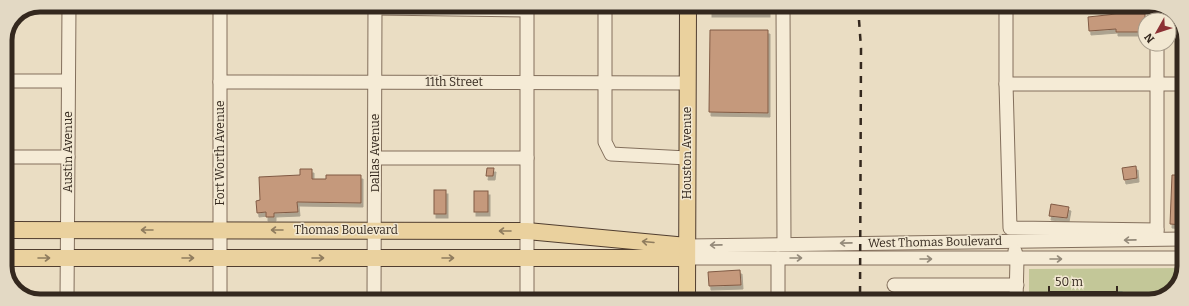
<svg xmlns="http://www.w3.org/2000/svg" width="1189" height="306" viewBox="0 0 1189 306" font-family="Bitter,serif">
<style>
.green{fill:#c3c798}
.water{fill:url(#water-rules);stroke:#6d8a82}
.building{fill:#c5997c;stroke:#805a44;filter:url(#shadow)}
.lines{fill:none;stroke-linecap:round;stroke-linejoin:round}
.minor-casing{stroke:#836f5c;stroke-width:15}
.major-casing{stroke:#513e30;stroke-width:18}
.minor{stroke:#f5ebd6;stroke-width:13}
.major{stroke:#ead19e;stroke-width:16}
.rail{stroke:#34281e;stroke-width:2.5;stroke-dasharray:7 7;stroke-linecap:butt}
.oneway{stroke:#8f7c5e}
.oneway2{stroke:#948a7a}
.labels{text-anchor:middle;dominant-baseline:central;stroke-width:3;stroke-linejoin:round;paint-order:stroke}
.street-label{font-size:12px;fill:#34281e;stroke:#f2e8d2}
.rim{fill:none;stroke:#34281e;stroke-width:5}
</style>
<defs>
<pattern id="water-rules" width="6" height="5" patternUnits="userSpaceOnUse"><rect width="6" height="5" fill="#a5bdb5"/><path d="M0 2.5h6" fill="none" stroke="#8fa29b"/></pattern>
<filter id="shadow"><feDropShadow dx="2" dy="4" stdDeviation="0" flood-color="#0004"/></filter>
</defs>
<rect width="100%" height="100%" fill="#eaddc3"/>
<!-- green -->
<polygon class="green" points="1183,268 1183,275 1170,294 1149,301 1029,301 1029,269"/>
<!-- water -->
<polygon class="water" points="1102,292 1122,292 1129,295 1130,301 1102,301"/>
<!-- building -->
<g class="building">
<rect x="710" y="6" width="58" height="7"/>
<polygon points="1116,14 1145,14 1145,32 1116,32 1116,29 1089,31 1088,17"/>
<polygon points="710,30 768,30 768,113 709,112"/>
<polygon points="1136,166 1137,178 1124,180 1122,168"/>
<polygon points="487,168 494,168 493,176 486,176"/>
<polygon points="300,169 312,169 312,179 326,179 326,175 361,175 361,203 297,202 298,212 274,213 274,217 266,217 266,212 257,213 256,201 260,200 259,177 300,175"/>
<polygon points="1172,175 1183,175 1183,225 1170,224"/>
<rect x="434" y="190" width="12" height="24"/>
<rect x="474" y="191" width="14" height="21"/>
<polygon points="1051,204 1069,207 1067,218 1049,216"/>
<polygon points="740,270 741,285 709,286 708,272"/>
<polygon points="1083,293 1083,301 1054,301 1053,295"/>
</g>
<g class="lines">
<defs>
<g id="minor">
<polyline points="220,5 220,300"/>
<polyline points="527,5 527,300"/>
<polyline points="39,6 69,5"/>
<polyline points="605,6 605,142 611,154 687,158"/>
<polyline points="783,6 784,243"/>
<polyline points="1006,6 1006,84 1010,228 1157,230"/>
<polyline points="1157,6 1157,20"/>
<polyline points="375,8 527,10"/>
<polyline points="5,81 68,81"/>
<polyline points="220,82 687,83"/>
<polyline points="1006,84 1184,84"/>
<polyline points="5,157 68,157"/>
<polyline points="375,158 527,158"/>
<polyline points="1157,238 1157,44"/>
<polyline points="687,246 1183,239"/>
<polyline points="1015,251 1017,259 1016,301"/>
<polyline points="687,258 1183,258"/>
<polyline points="894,285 1017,285"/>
<polyline points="67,300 69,5"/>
<polyline points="374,300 375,5"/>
<polyline points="778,301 778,258"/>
</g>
<g id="major">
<polyline points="5,230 527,231 687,246"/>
<polyline points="5,258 687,258"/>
<polyline points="687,301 688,6"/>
</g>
</defs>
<!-- minor casing -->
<use href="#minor" class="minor-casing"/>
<!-- major casing -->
<use href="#major" class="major-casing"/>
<!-- minor -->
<use href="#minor" class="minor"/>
<!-- major -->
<use href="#major" class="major"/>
<!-- rail -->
<polyline class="rail" points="858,6 861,48 860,301"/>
</g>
<!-- one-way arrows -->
<defs><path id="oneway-shaft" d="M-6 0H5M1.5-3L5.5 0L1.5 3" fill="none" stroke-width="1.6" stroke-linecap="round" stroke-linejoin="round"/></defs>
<g class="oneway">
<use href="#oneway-shaft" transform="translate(147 230) rotate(-180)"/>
<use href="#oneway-shaft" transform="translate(277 230) rotate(-180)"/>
<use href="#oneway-shaft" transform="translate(505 231) rotate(-180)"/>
<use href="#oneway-shaft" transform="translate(648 242) rotate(-175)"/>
<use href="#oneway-shaft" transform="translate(44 258)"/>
<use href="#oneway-shaft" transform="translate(188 258)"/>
<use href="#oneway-shaft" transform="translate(318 258)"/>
<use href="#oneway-shaft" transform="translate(448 258)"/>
</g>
<g class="oneway2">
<use href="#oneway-shaft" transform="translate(1130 240) rotate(179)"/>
<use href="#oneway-shaft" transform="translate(846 243) rotate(179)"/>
<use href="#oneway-shaft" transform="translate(716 245) rotate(179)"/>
<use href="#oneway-shaft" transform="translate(796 258)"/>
<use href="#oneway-shaft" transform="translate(926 259)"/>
<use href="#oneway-shaft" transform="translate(1056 259)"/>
</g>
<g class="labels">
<!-- street labels -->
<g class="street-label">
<text x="454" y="82">11th Street</text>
<text transform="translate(68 152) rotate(-90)">Austin Avenue</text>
<text transform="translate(220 153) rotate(-90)">Fort Worth Avenue</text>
<text transform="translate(375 153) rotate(-90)">Dallas Avenue</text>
<text transform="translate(687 153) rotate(-90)">Houston Avenue</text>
<text x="346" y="230">Thomas Boulevard</text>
<text transform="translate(935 242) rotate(-1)">West Thomas Boulevard</text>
</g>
</g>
<!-- crop -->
<path d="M0 0H1189V306H0ZM40 12H1149A28 28 0 0 1 1177 40V266A28 28 0 0 1 1149 294H40A28 28 0 0 1 12 266V40A28 28 0 0 1 40 12Z" fill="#e3d9c4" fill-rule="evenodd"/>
<path class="rim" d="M40 12H1149A28 28 0 0 1 1177 40V266A28 28 0 0 1 1149 294H40A28 28 0 0 1 12 266V40A28 28 0 0 1 40 12Z"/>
<!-- north arrow -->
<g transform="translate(1157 32) rotate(231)"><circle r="19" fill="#f2e8d2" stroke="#a69b8a"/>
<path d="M0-3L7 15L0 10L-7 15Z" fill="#8c3134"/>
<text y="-6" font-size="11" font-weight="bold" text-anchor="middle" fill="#34281e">N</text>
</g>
<!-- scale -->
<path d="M1049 286v6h68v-6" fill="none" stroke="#34281e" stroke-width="2"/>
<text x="1055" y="286" font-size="12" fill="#34281e" stroke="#f2e8d2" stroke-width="3" paint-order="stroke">50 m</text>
</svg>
